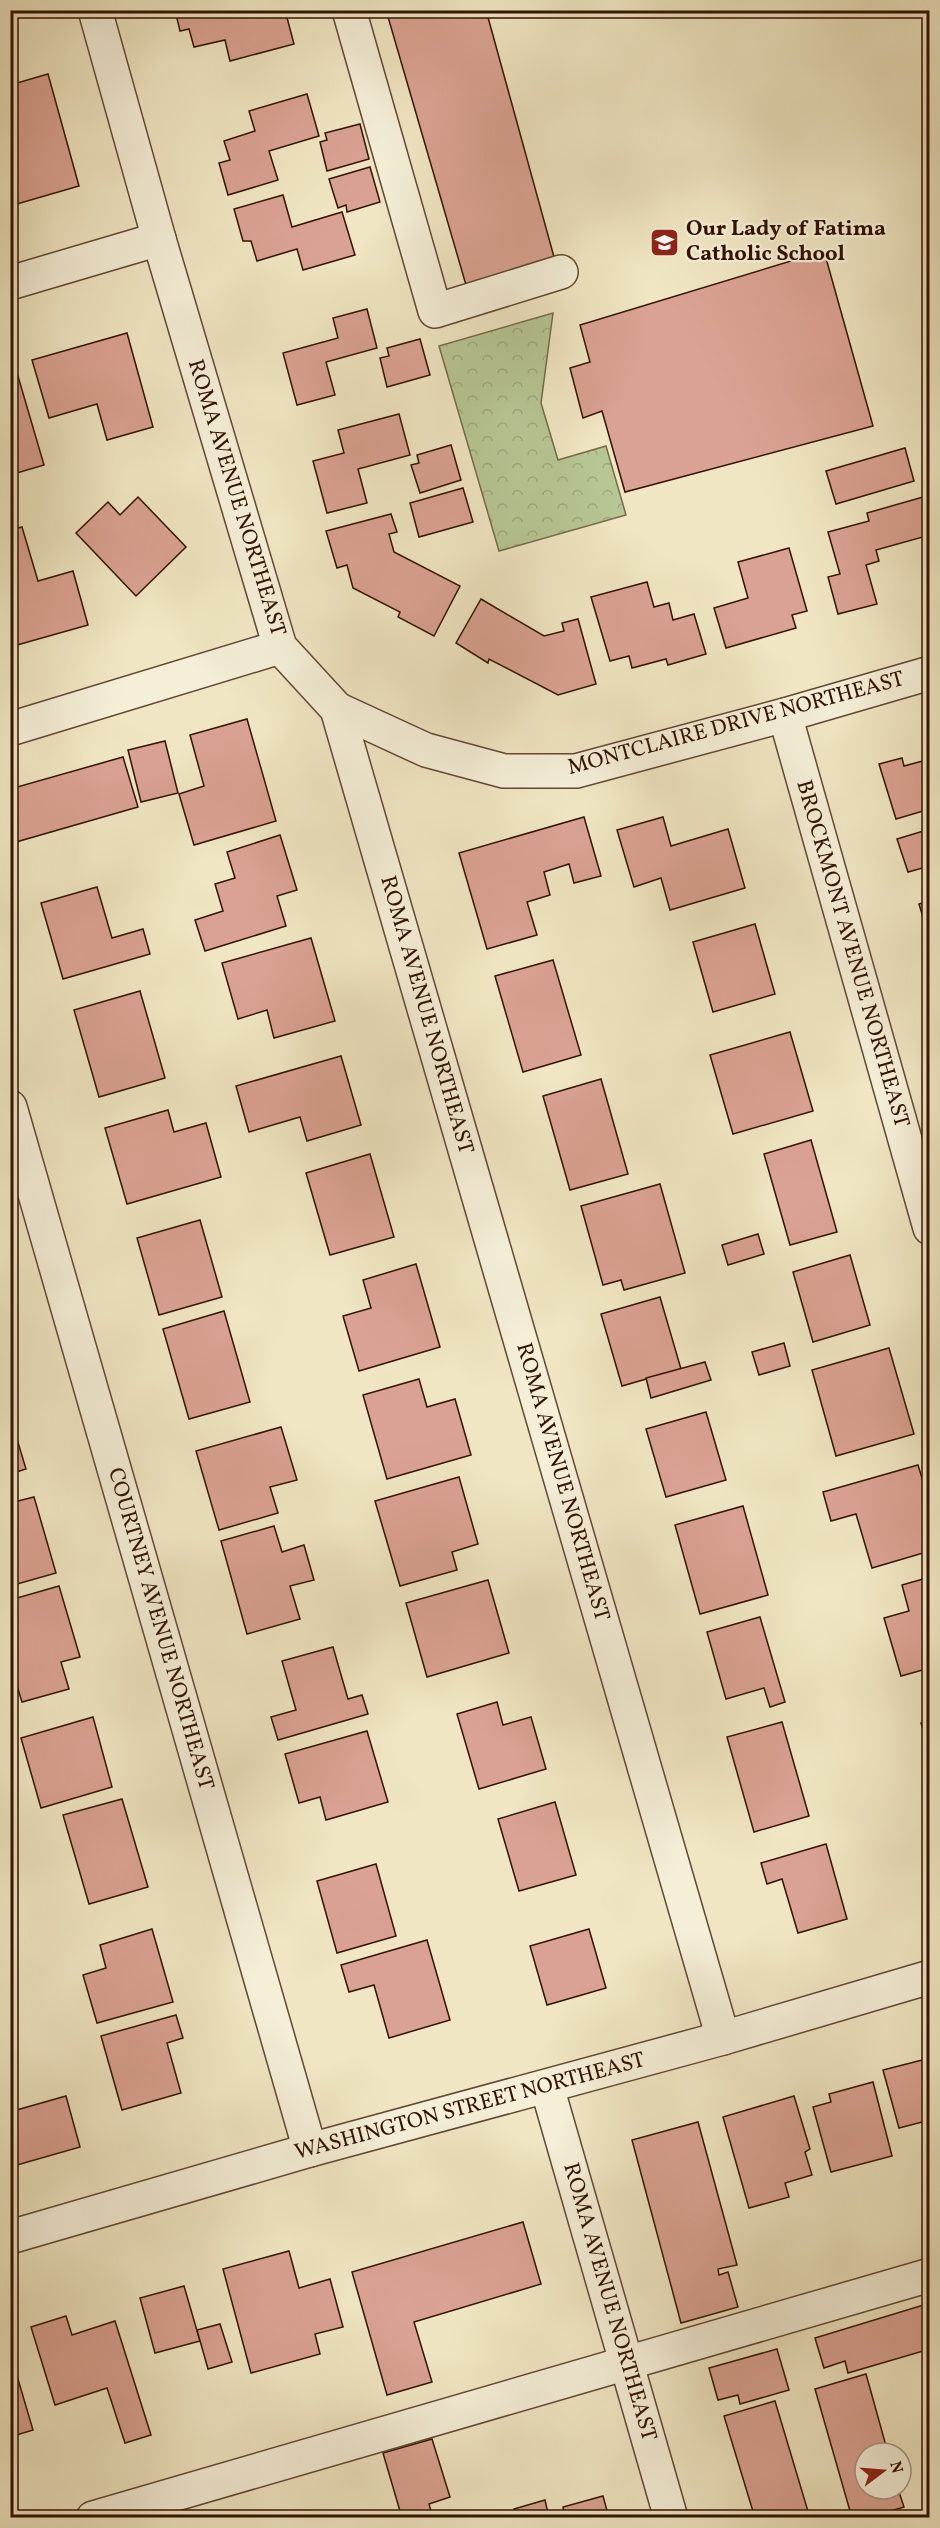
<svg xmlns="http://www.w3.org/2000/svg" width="940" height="2528" viewBox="0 0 940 2528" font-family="Vollkorn,serif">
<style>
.park{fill:url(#park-crowns);stroke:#746c4a;stroke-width:1.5}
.building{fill:#daa292;stroke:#301300;stroke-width:1.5}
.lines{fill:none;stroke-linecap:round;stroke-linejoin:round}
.minor-casing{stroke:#604831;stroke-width:36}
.minor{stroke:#f5efd8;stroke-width:33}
.labels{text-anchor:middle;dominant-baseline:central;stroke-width:4.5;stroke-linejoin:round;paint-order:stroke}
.poi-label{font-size:22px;font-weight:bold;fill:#301300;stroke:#f5efd8;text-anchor:start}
.street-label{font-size:22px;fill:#301300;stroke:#f5efd8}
</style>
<defs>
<pattern id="park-crowns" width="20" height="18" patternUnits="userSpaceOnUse" patternTransform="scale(1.5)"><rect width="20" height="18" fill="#b7c695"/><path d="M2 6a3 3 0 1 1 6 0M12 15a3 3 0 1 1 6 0" fill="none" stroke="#9ea97f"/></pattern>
</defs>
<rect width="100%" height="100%" fill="#f0e6c3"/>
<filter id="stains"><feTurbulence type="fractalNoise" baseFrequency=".00333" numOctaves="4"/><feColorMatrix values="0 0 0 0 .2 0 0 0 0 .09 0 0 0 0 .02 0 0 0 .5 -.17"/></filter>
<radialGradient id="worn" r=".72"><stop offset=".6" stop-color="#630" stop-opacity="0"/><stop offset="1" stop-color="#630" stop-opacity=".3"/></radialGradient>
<!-- park -->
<polygon class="park" points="553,313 541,403 558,460 606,446 626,515 499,551 439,346"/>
<!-- building -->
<g class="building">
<polygon points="175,10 285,10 294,44 230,61 225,40 194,47 189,29 180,31"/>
<polygon points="386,10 486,10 554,257 466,285"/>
<polygon points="924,10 930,10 930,30"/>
<polygon points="48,74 79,186 10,206 10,144 13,143 10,133 10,85"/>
<polygon points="307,94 319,136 269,151 278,180 228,195 219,163 230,160 224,141 255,131 249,111"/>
<polygon points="360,124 369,159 327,171 320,142 327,140 325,133"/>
<polygon points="370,167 380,202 347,212 346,205 338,208 329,179"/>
<polygon points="283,195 292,227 342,212 355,255 303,270 297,249 257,261 251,241 243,241 234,209"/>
<polygon points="824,251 873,426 625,492 602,411 583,418 570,368 590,362 580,325"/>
<polygon points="367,309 377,348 326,362 335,395 297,405 283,353 338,338 333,318"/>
<polygon points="127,333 153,427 107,440 97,404 49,418 32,360"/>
<polygon points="420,339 430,375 387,387 380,358 389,356 387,348"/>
<polygon points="15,366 44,465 10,475 10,368"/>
<polygon points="399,414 410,455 358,469 367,503 327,513 313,461 344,453 338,430"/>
<polygon points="451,445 461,480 420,493 411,465 419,463 417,455"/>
<polygon points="905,448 914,481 836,504 826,471"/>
<polygon points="463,488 473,522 419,537 410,503"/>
<polygon points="930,495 930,535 876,550 879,561 866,565 877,604 838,614 828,577 840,574 828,532 869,521 867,513"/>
<polygon points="138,497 186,547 136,596 76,533 108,502 120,515"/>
<polygon points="391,514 397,532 389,534 394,552 460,586 434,636 398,617 400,612 353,588 347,565 337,568 326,531"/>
<polygon points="22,527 38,581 73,571 88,625 10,647 10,530"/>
<polygon points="789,548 807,611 792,615 796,628 726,648 714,608 748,598 738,562"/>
<polygon points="647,582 654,607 669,603 673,620 694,614 706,654 668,665 666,659 632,668 629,656 610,661 591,597"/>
<polygon points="481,599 544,636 564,631 562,623 578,619 596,684 558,695 489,659 488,663 456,643"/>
<polygon points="247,719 276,821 194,845 179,794 204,786 190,735"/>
<polygon points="165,741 178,793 141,802 128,750"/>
<polygon points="123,757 138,807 16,842 10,824 10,789"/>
<polygon points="902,758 904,766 930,759 930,809 896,819 879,764"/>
<polygon points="584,817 601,876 574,883 569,864 544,872 550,895 527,902 537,935 487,949 459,853"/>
<polygon points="663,817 671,846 728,829 745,888 670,910 661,878 634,887 617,830"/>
<polygon points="930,829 930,866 908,872 897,839"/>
<polygon points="280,835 297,890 277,896 286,926 205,951 195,920 223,911 215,884 235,878 227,852"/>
<polygon points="97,887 112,938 143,929 150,954 63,979 41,903"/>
<polygon points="930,901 930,941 919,904"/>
<polygon points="755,924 775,994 713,1012 693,942"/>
<polygon points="311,938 335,1021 274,1038 267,1010 238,1019 222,963"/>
<polygon points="553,960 581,1055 523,1072 495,976"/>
<polygon points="140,991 165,1078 99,1097 74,1010"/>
<polygon points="790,1032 813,1111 733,1134 710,1055"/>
<polygon points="341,1056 361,1125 307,1141 300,1117 249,1132 236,1086"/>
<polygon points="601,1079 628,1174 570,1190 543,1096"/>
<polygon points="168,1110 174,1132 206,1123 221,1177 127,1204 105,1128"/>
<polygon points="811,1140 837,1232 790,1245 764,1154"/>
<polygon points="370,1154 394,1237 330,1255 306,1173"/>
<polygon points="660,1184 685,1273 624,1290 621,1280 603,1285 581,1206"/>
<polygon points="200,1220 222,1297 159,1315 137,1238"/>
<polygon points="758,1234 764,1254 728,1265 722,1245"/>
<polygon points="850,1255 870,1325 813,1342 793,1272"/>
<polygon points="416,1264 440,1347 359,1371 343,1316 371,1308 363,1280"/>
<polygon points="660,1297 681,1369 622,1386 601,1314"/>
<polygon points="224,1311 250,1402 189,1419 163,1329"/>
<polygon points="784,1343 790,1366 759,1375 752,1352"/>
<polygon points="889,1348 914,1434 836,1456 812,1370"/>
<polygon points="705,1362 711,1380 651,1398 646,1378"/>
<polygon points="419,1379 427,1407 455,1399 471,1455 387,1479 363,1395"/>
<polygon points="706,1412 726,1480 666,1497 646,1429"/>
<polygon points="10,1416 26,1469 10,1474"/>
<polygon points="281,1427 297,1480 270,1487 278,1513 219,1530 196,1451"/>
<polygon points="918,1465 930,1504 930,1551 872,1568 856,1514 831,1521 823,1492"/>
<polygon points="459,1477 478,1544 452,1552 457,1570 400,1586 375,1501"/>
<polygon points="34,1497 56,1573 10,1586 10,1503"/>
<polygon points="743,1506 768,1595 700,1614 675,1525"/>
<polygon points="274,1526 282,1552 304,1545 314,1580 290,1586 300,1619 247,1634 221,1541"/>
<polygon points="930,1577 930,1668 901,1676 884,1618 909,1611 902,1585"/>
<polygon points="488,1580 509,1653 427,1677 406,1603"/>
<polygon points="59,1586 80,1657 61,1662 69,1689 22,1702 10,1663 10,1600"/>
<polygon points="760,1617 785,1702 770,1707 764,1688 726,1699 707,1632"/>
<polygon points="333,1647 348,1699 362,1695 368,1714 278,1740 271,1717 296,1710 282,1661"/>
<polygon points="497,1702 503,1725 531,1717 546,1769 479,1789 457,1714"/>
<polygon points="93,1717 112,1787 41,1808 21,1738"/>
<polygon points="930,1720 930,1752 921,1723"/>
<polygon points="782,1722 809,1816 754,1832 727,1737"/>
<polygon points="367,1731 388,1802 326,1820 320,1797 299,1803 285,1754"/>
<polygon points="122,1799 148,1887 89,1904 63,1815"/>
<polygon points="555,1802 576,1875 519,1891 498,1819"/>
<polygon points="826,1844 847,1919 798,1933 782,1879 767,1884 761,1863"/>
<polygon points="376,1864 396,1936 337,1953 317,1881"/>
<polygon points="152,1929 173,2002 97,2023 83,1975 106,1968 100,1945"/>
<polygon points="589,1929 606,1988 547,2005 530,1946"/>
<polygon points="427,1940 450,2020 389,2038 374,1985 349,1992 341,1965"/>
<polygon points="176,2015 183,2038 167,2043 181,2093 122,2110 101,2036"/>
<polygon points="930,2058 930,2120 899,2128 883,2070"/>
<polygon points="873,2082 892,2156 831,2172 813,2107 831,2102 829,2094"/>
<polygon points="66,2096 80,2147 10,2167 10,2102 13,2111"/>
<polygon points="794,2096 810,2149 805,2152 812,2175 785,2183 789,2197 749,2208 723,2117"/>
<polygon points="698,2122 737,2265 718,2269 719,2275 728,2272 738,2307 681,2323 632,2140"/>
<polygon points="523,2222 541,2284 414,2322 432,2382 387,2395 352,2272"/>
<polygon points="289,2251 299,2288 330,2279 343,2327 315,2334 320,2354 251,2373 223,2269"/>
<polygon points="184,2286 200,2341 155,2353 140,2298"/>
<polygon points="930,2303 930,2349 848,2373 845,2361 824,2368 815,2338"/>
<polygon points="66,2316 72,2335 115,2321 151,2435 125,2443 107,2388 55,2405 31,2327"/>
<polygon points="220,2324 232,2362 208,2369 197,2330"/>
<polygon points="777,2349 789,2390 740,2404 738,2395 718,2400 709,2368"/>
<polygon points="10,2352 33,2430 10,2437"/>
<polygon points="866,2374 888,2453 865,2453 865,2489 898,2489 904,2507 867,2518 852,2518 815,2389"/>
<polygon points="775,2401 810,2518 755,2518 724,2416"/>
<polygon points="432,2439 450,2497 429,2504 433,2518 402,2518 383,2453"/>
<polygon points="603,2496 609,2518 565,2518 563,2507"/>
<polygon points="545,2500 549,2518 517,2518 514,2509"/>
</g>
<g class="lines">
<defs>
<g id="minor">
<polyline points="95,10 159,239 280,647 337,709 723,2038"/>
<polyline points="349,10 435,311 561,272"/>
<polyline points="10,283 159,239"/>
<polyline points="337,709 426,750 504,771 576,771 785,715 930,673"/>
<polyline points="785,715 930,1228"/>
<polyline points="10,729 280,647"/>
<polyline points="10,1107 310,2150"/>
<polyline points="547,2087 671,2518"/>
<polyline points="10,2237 310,2150 723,2038 930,1977"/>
<polyline points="93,2518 930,2275"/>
</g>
</defs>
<!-- minor casing -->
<use href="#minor" class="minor-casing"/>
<!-- minor -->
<use href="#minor" class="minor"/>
</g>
<!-- icons -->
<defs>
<symbol id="school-square" viewBox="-11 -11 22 22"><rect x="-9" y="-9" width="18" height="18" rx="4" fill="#8f2418" stroke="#f5efd8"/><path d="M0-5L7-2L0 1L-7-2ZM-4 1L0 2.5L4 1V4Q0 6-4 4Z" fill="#fff"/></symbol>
</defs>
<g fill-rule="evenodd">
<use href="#school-square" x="648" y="226" width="33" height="33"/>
</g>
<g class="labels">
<!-- poi labels -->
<g class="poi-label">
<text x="686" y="229">Our Lady of Fatima<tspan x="686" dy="25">Catholic School</tspan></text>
</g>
<!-- street labels -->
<g class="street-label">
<text transform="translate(236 498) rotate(73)">ROMA AVENUE NORTHEAST</text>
<text transform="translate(736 724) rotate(-15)">MONTCLAIRE DRIVE NORTHEAST</text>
<text transform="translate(852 954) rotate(74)">BROCKMONT AVENUE NORTHEAST</text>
<text transform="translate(426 1015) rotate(74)">ROMA AVENUE NORTHEAST</text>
<text transform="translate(562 1482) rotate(74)">ROMA AVENUE NORTHEAST</text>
<text transform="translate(160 1629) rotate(74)">COURTNEY AVENUE NORTHEAST</text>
<text transform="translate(470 2107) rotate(-15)">WASHINGTON STREET NORTHEAST</text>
<text transform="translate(609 2302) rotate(74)">ROMA AVENUE NORTHEAST</text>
</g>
</g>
<!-- margin -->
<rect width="940" height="2528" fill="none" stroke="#f0e6c3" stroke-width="36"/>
<rect x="12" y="12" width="916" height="2504" fill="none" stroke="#301300" stroke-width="3"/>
<rect x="18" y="18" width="904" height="2492" fill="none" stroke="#301300" stroke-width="1.5"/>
<!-- north arrow -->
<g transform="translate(883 2471) rotate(74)"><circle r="28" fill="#f5efd8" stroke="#a69782" stroke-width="1.5"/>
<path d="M0-4.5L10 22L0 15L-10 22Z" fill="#8f2418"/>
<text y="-9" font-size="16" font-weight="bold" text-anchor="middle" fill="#301300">N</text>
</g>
<rect width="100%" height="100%" filter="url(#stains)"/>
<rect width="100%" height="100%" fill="url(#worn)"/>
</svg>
